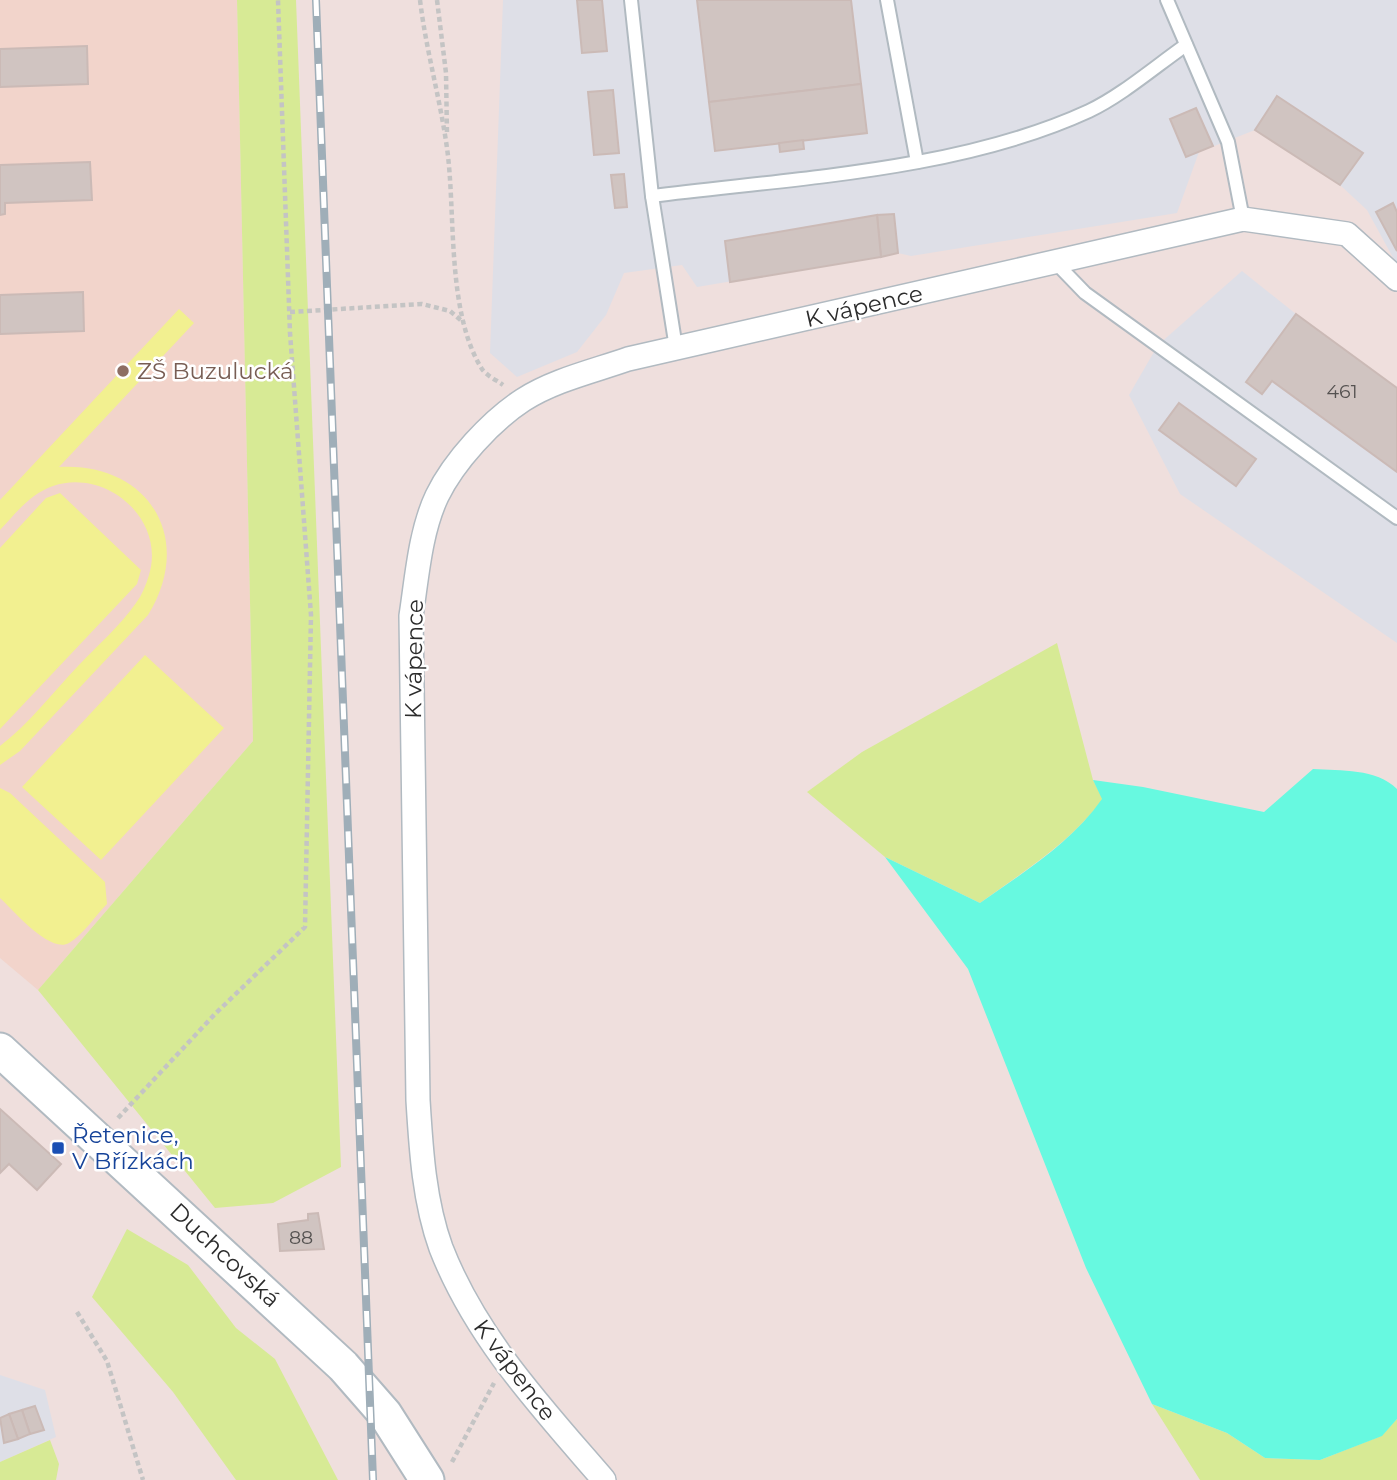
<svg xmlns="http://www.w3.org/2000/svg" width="1397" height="1480" viewBox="0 0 1397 1480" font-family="Montserrat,sans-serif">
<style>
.industrial{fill:#dedfe7}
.education{fill:#f2d4cb}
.green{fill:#d7ea95}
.pitch{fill:#f2f090}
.water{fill:#67f9e0}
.building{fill:#d0c4c1;stroke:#cbbab6;stroke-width:2}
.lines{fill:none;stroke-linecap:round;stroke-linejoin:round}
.lane-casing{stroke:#b1bac1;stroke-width:16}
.street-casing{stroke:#b1bac1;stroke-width:26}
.secondary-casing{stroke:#b1bac1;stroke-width:37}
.path{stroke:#c4c4c4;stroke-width:4.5;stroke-dasharray:5 3.5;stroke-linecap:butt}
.lane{stroke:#fff;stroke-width:12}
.street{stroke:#fff;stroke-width:23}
.secondary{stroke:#fff;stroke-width:33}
.rail-casing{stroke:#9faeb8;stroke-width:8}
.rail{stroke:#fff;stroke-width:5;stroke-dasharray:16;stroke-linecap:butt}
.education-dot{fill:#8d6e63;stroke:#fff;stroke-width:2.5}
.transit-dot{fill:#1a4fb4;stroke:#fff;stroke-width:2.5}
.labels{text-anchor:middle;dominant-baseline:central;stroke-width:5;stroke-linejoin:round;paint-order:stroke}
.number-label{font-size:19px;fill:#555251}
.street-label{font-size:23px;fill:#2c2c2c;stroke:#fff}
.education-label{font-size:23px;fill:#785e54;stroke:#fff;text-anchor:start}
.transit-label{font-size:23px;fill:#164399;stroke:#fff;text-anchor:start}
</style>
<rect width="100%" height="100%" fill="#efdfdd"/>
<!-- industrial -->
<g class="industrial">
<polygon points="503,0 1397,0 1397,265 1367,210 1340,185 1255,130 1199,152 1177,213 911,256 898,253 697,287 682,265 624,273 606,315 577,352 517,377 490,353"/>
<polygon points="1242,271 1296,314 1397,388 1397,643 1180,494 1129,395 1158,345"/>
<polygon points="0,1375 45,1390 56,1437 0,1462"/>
</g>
<!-- education -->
<polygon class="education" points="0,0 237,0 253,741 38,990 0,958"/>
<!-- green -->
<g class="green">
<polygon points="237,0 296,0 341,1167 273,1203 215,1208 38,990 253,741"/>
<path d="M 1057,643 L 1093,780 L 1103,799 C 1070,843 1024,871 980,903 L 885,857 L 807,792 L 862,752 Z"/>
<polygon points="127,1229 188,1265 236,1328 275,1359 338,1480 236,1480 173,1392 92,1297"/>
<polygon points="1152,1404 1227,1433 1265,1458 1320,1460 1381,1436 1397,1419 1397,1480 1200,1480"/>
<polygon points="50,1440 59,1464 56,1480 0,1480 0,1462"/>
</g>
<!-- pitch -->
<g class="pitch">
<path d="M 179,309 L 194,323 L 59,467 C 147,462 196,537 148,615 L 20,751 L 0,765 L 0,746 C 29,724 53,692 78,666 C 97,646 120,626 136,603 C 142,595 146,585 149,575 C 166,519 106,468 53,486 C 30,494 16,513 0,530 L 0,500 Z"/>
<polygon points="60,493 141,570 137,584 0,729 0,548 46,498"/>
<polygon points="145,655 224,728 101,860 22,787"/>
<path d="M 0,788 L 10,793 L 105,882 L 107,904 C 96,915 83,935 69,943 C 50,954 13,910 0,898 Z"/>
</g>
<!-- water -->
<path class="water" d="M 1313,769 C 1341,771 1376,768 1397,789 L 1397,1419 L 1382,1436 L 1320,1460 L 1265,1458 L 1227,1433 L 1152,1404 L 1086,1268 L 968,969 L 885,857 L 980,903 C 1024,872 1071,843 1102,799 L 1093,780 L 1143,787 L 1264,812 Z"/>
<!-- building -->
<g class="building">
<polygon points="577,0 602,0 607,51 582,53"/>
<polygon points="697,0 851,0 861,84 709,102"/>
<polygon points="87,46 88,84 0,87 0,49"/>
<polygon points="861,84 867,133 715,151 709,102"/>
<polygon points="613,90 619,153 594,155 588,92"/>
<polygon points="1277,96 1363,153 1340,185 1255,130"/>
<polygon points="1196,108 1213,146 1186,157 1170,119"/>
<polygon points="803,140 804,149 780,152 779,143"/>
<polygon points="90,162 92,200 5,203 5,214 0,215 0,165"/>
<polygon points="624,174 627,207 615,208 611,175"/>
<polygon points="1393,203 1397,212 1397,251 1376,212"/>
<polygon points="894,214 898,253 881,257 877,215"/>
<polygon points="877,215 881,257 730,282 725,241"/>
<polygon points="83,292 84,331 0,334 0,295"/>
<polygon points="1296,314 1397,388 1397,472 1272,381 1262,394 1246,382"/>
<polygon points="1179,403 1256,459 1236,486 1159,430"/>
<polygon points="0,1109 61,1164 37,1190 9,1164 0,1173"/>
<polygon points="318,1213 324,1249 280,1251 278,1224 308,1220 308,1214"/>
<polygon points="35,1406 44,1430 30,1434 22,1410"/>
<polygon points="22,1410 30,1434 18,1439 9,1414"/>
<polygon points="9,1414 18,1439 4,1443 0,1418"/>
</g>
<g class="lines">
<defs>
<g id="lane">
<path d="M 631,0 L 652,196 C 794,178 959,171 1089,111 C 1121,96 1156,66 1186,45"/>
<polyline points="887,0 917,162"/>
<polyline points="1167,0 1228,142 1243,219"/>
<polyline points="652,196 676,348"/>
<polyline points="1056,263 1085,293 1397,518"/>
</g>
<path id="street" d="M 604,1480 C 542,1408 476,1338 441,1248 C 424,1201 421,1149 418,1100 L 411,616 C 417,577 420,532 437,496 C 454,461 491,421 523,400 C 554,380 594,371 628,359 L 1243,219 L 1347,234 L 1397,279"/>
<polyline id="secondary" points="0,1050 343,1366 385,1414 427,1480"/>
</defs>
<!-- lane casing -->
<use href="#lane" class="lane-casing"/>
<!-- street casing -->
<use href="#street" class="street-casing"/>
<!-- secondary casing -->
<use href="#secondary" class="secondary-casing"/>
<!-- path -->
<g class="path">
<path d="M 420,0 C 426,50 440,98 447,148 C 456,212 446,312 482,369 C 486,375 496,380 503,385"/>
<polyline points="437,0 446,73 447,135"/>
<polyline points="290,312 422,304 450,311 464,323"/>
<polyline points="118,1118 215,1014 305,927 311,615 290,333 278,0"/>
<polyline points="77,1312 107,1361 143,1480"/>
<polyline points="452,1462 494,1383"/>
</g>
<!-- lane -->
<use href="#lane" class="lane"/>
<!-- street -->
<use href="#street" class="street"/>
<!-- secondary -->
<use href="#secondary" class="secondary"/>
<defs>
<polyline id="rail" points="316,0 373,1480"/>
</defs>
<!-- rail casing -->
<use href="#rail" class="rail-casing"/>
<!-- rail -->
<use href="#rail" class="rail"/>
</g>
<!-- markers -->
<circle class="education-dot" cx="123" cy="371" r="7"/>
<rect class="transit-dot" x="51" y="1141" width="14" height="14" rx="3.5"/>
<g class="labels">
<!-- number labels -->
<g class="number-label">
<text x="1342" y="391">461</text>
<text x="301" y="1237">88</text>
</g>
<!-- street labels -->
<g class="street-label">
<text transform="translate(864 306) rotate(-13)">K vápence</text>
<text transform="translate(414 659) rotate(-89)">K vápence</text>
<text transform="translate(225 1255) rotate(43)">Duchcovská</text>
<text transform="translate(515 1370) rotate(53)">K vápence</text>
</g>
<!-- education labels -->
<g class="education-label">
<text x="137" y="371">ZŠ Buzulucká</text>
</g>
<!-- transit labels -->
<g class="transit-label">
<text x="72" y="1135">Řetenice,<tspan x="72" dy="26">V Břízkách</tspan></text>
</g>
</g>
</svg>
